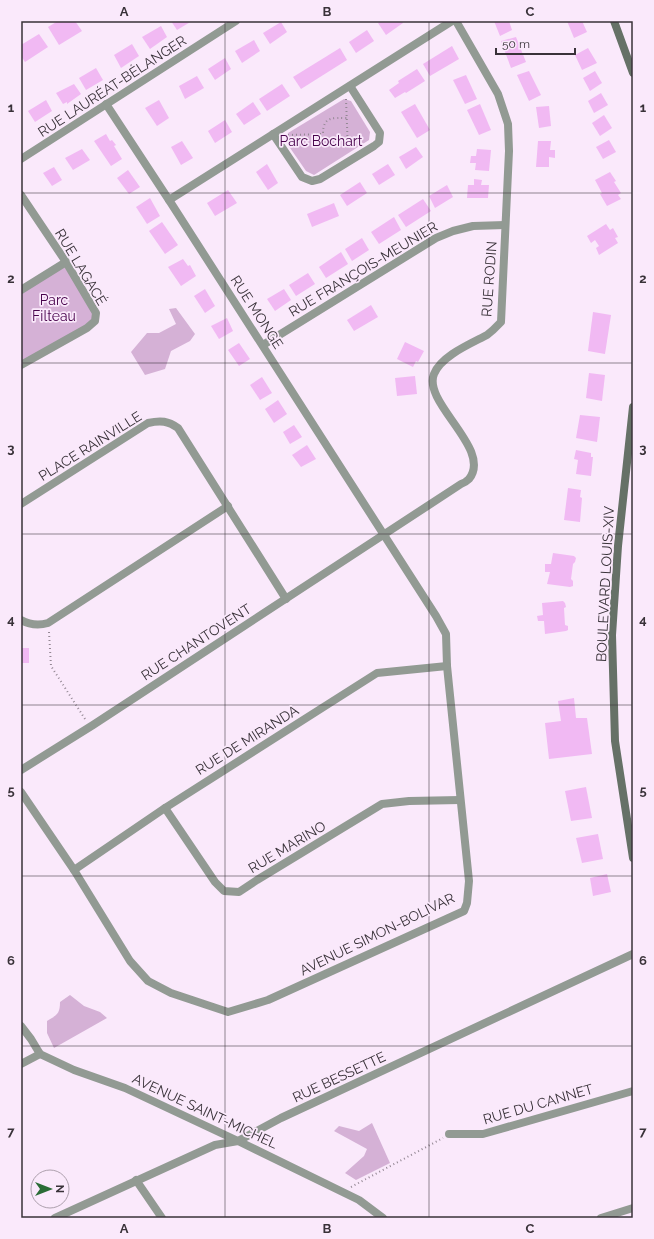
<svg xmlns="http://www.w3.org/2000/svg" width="654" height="1239" viewBox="0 0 654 1239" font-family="Raleway,sans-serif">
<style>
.green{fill:#d5b1d6}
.building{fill:#f1b9f3}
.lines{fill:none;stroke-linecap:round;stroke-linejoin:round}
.path{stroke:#948894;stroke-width:2;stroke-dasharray:1 3;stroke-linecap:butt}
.minor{stroke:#929a93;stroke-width:8}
.secondary{stroke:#667167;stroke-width:8}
.grid{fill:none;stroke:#393239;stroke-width:1;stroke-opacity:0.55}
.labels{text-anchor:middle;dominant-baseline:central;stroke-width:3.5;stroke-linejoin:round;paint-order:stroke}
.street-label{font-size:14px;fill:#393239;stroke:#fae9fb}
.park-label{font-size:14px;fill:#47024b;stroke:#fae9fb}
.neatline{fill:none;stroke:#393239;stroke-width:1.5}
.grid-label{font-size:13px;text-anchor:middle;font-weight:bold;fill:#393239}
</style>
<rect width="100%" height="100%" fill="#fae9fb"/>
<!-- green -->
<g class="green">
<polygon points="344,99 351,101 370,132 369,140 314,175 306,171 286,142 288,133"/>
<polygon points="66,262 87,299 95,321 21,365 21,290"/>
<polygon points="176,308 195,334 190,341 171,351 165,369 145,375 131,352 147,333 159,333 176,324 169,309"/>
<path d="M 70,995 L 84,1006 L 100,1012 L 107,1018 L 54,1048 L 47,1033 L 47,1021 C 57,1015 60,1014 60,1002 Z"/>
<polygon points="372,1123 390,1163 356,1180 345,1173 364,1156 367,1149 334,1131 339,1126 359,1131"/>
</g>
<!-- building -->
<g class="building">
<polygon points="58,21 75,21 82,31 59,45 48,27"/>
<polygon points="171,21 192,21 177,30"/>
<polygon points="381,21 402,21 403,23 386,35 378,23"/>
<polygon points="494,21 509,21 512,30 500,36"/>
<polygon points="567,21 582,21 587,32 574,38"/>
<polygon points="281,22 287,32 270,44 263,33"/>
<polygon points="161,26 167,37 150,49 142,37"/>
<polygon points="367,30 374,41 356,53 349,42"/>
<polygon points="39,34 48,47 25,62 21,56 21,45"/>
<polygon points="516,37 526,62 511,68 501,41"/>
<polygon points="254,40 260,51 242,63 235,51"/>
<polygon points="132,44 139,56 121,68 114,55"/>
<polygon points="452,46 459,59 430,76 423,64"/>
<polygon points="340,48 347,60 301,89 293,77"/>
<polygon points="588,48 597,63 582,70 575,55"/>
<polygon points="225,58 231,69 215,80 208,69"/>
<polygon points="96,68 103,80 86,90 79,78"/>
<polygon points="417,69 425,81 406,93 405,92 395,98 389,90 399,83 398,81"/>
<polygon points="529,71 541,95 529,101 517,75"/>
<polygon points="595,71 602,83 590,91 583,78"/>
<polygon points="466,75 477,99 465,104 453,80"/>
<polygon points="197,76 204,88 185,99 179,86"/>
<polygon points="74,84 81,94 67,104 67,102 63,104 56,93"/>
<polygon points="282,84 290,96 267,111 259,99"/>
<polygon points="601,93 608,105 594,113 588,101"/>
<polygon points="46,100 52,111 35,122 28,111"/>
<polygon points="159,100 169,118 157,126 145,108"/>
<polygon points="253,102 261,114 244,125 236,114"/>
<polygon points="415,104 430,130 417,138 401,112"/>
<polygon points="480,104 491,130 479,135 467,110"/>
<polygon points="549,106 551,126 539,128 536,107"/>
<polygon points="604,115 612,128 600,136 592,123"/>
<polygon points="225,120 232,132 215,143 208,131"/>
<polygon points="106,134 110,141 112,140 116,145 114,146 122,159 111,166 94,141"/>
<polygon points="609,140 616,152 603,159 596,147"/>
<polygon points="182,141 193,158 181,165 171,147"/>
<polygon points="538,141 551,141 550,150 555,150 555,158 549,157 549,167 536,167"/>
<polygon points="416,147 423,157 406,169 399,157"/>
<polygon points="82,149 90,160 73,170 65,158"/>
<polygon points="477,149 491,150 489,171 475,170 476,163 470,163 471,156 476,156"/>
<polygon points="267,164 278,183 268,190 256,172"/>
<polygon points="388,164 395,175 379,185 372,174"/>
<polygon points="54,167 62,180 52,186 43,173"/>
<polygon points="128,170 140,187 129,194 117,178"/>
<polygon points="610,172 616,181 614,182 621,193 618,195 621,199 607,206 600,194 602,193 595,180"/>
<polygon points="474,179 482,180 481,185 489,185 488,198 467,198 468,185 474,185"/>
<polygon points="360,182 367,193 347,206 340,195"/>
<polygon points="447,185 453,197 435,208 429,196"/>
<polygon points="228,190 237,203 215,216 207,203"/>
<polygon points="150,198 160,216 147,224 136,207"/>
<polygon points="423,199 431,211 406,227 398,215"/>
<polygon points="334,203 339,216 312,227 307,214"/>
<polygon points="394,217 401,230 379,244 371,232"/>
<polygon points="162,222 178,245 165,254 149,231"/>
<polygon points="606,224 610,230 613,228 618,237 615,238 618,243 599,255 596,248 599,246 595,240 591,243 587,236"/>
<polygon points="362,238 369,250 352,261 345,249"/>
<polygon points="341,252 348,264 326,278 319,267"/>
<polygon points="183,259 188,266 190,265 196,276 181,286 168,267"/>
<polygon points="308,273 315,284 296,296 289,285"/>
<polygon points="205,289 215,306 205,313 194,296"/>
<polygon points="284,289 291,300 275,311 267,299"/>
<polygon points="371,305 378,317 354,331 347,320"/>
<polygon points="593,312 611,315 605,354 588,351"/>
<polygon points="227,318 233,331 219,339 211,326"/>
<polygon points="405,342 424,351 418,362 416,361 413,367 397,359"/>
<polygon points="239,343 250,359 239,366 228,350"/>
<polygon points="589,373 605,375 602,401 586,398"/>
<polygon points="415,376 417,394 397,396 395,378"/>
<polygon points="262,377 272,393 260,400 250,385"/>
<polygon points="278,400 287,414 274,423 265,409"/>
<polygon points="580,415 600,417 597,442 576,438"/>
<polygon points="294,425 302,437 290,444 283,432"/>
<polygon points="307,445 316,459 301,467 292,455"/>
<polygon points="576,450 591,453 591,457 593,457 591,476 576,474 578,460 574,459"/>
<polygon points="568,488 581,490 580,497 582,498 580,522 564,520"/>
<polygon points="553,553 574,556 576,558 575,562 573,564 571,579 573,581 573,586 570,587 547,584 550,572 545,572 545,564 551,564"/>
<polygon points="563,601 565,603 566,607 564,608 565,625 568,626 568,630 566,631 545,634 544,621 538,621 537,616 543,615 542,603"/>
<rect x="21" y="648" width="8" height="15"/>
<polygon points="574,698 576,718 587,718 592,754 549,759 545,723 561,721 558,701"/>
<polygon points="586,787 592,818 571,821 565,791"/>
<polygon points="598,834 603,859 582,863 576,838"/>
<polygon points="607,874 611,892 593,896 590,878"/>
</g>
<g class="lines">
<!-- path -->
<g class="path">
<polyline points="346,99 348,151"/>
<path d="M 288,135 L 323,134 C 323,116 333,118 347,118"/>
<polyline points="49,632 51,666 85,719"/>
<polyline points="351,1187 443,1138"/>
</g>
<!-- minor -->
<g class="minor">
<polyline points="273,134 302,177 312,181 320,179 374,146 379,142 380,133 350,86"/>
<polyline points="21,159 236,21"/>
<polyline points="21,195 66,262 96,313 95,321 87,328 21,365"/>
<polyline points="169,200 452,21"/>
<polyline points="21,290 66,262"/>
<polyline points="263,345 436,238 453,231 473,226 505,225"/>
<path d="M 21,504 L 148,423 C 161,420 168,421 178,428 L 286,599"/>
<path d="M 21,620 C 30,625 38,626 48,623 L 228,506"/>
<path d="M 21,770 L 93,725 L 461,484 C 464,483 467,481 469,479 C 493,449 422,403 434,374 C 441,356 470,344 487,335 L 493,330 L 501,322 L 509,151 L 508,124 L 498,94 L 456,21"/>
<polyline points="21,792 74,870 130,961 148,981 171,993 228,1012 268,1000 464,911 467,903 469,881 447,666 446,634 436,616 169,200 106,104"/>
<polyline points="165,808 215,882 224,891 239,892 257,880 382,804 409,801 460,800"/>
<polyline points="74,870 165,808 377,673 447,666"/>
<polyline points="21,1026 31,1039 40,1054 74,1070 125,1088 238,1141 359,1200 383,1218"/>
<polyline points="21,1064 40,1054"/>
<polyline points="449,1134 483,1134 633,1091"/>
<polyline points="136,1180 162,1218"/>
<polyline points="55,1218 215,1145 238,1141 281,1118 633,954"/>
<polyline points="601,1218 633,1208"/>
</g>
<!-- secondary -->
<g class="secondary">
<polyline points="614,21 633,73"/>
<polyline points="633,407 618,546 612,635 615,741 633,858"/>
</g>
</g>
<!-- grid -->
<path class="grid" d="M 225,21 L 225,1218M 429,21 L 429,1218M 21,193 L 633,193M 21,363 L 633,363M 21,534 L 633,534M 21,705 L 633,705M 21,876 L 633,876M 21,1046 L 633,1046"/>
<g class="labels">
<!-- street labels -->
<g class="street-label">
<text transform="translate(112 86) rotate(-33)">RUE LAURÉAT-BÉLANGER</text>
<text transform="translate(81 267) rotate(59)">RUE LAGACÉ</text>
<text transform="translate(363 269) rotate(-31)">RUE FRANÇOIS-MEUNIER</text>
<text transform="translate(489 279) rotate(-86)">RUE RODIN</text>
<text transform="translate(257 312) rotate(57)">RUE MONGE</text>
<text transform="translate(90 446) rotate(-32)">PLACE RAINVILLE</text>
<text transform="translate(605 584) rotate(-87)">BOULEVARD LOUIS-XIV</text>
<text transform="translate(196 642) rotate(-33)">RUE CHANTOVENT</text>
<text transform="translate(247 740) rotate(-32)">RUE DE MIRANDA</text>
<text transform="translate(287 847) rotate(-31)">RUE MARINO</text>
<text transform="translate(377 934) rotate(-26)">AVENUE SIMON-BOLIVAR</text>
<text transform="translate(339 1077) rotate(-25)">RUE BESSETTE</text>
<text transform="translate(538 1104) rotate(-16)">RUE DU CANNET</text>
<text transform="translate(205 1111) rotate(25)">AVENUE SAINT-MICHEL</text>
</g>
<!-- park labels -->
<g class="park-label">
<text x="321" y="141">Parc Bochart</text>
<text x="54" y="300">Parc<tspan x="54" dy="16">Filteau</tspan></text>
</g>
</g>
<!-- border -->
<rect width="654" height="1239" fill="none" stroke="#fae9fb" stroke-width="44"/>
<!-- north arrow -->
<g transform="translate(50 1189) rotate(90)"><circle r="19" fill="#fae9fb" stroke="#ada0ad"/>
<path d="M0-3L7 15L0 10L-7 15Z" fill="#2a6c36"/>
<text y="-6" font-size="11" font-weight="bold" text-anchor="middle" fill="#393239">N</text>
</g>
<!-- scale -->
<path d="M496 48v6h79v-6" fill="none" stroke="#393239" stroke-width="2"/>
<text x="502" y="48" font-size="12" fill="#393239" stroke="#fae9fb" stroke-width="3" paint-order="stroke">50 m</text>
<rect x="22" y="22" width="610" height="1195" class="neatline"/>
<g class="grid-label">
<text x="124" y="16">A</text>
<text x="327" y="16">B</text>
<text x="530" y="16">C</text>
<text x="11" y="112">1</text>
<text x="643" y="112">1</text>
<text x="11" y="283">2</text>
<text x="643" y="283">2</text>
<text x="11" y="453">3</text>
<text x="643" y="453">3</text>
<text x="11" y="624">4</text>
<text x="643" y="624">4</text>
<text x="11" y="795">5</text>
<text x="643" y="795">5</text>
<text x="11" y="965">6</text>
<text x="643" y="965">6</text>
<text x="11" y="1136">7</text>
<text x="643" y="1136">7</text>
<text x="124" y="1233">A</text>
<text x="327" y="1233">B</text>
<text x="530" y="1233">C</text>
</g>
</svg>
